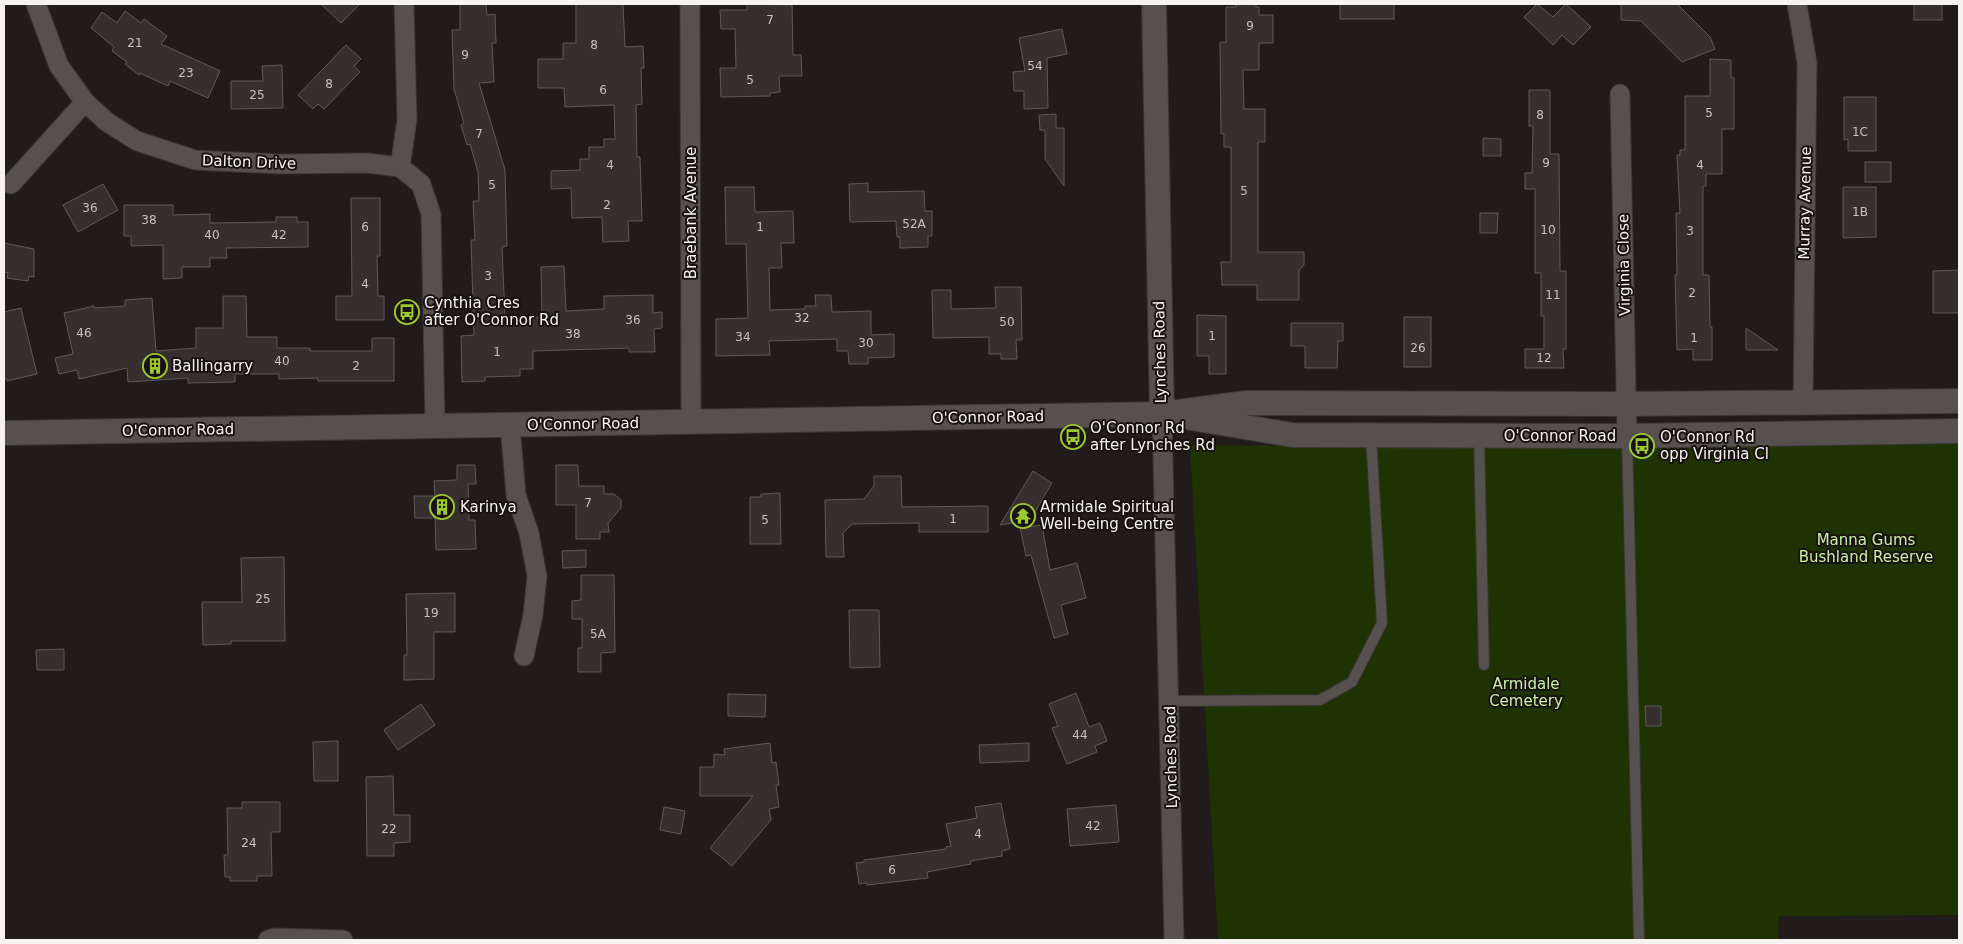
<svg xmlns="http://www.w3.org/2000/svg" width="1963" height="944" viewBox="0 0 1963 944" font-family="'DejaVu Sans',sans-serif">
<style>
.green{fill:#1f3201}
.building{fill:#35302f;stroke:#5f5958}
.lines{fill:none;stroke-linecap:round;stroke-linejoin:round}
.service-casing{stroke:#393635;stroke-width:12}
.minor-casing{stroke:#393635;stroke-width:21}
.tertiary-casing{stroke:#393635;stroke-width:26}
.service{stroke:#56514f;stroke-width:10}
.minor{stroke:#56514f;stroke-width:19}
.tertiary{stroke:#56514f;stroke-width:24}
.labels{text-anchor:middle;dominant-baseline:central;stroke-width:4;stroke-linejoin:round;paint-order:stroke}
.number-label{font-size:12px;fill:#c6c2c1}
.street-label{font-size:15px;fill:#f7f3f2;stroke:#181312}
.poi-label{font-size:15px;fill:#f7f3f2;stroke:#181312;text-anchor:start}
.park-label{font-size:15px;fill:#caef9f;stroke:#181312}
</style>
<rect width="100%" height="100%" fill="#211c1b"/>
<!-- green -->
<polygon class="green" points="1959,442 1959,915 1779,916 1778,940 1218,940 1190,445 1479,447"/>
<!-- building -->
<g class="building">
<polygon points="321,4 360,4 341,23"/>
<polygon points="460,4 486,4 487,15 495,14 496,43 492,43 494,82 479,83 505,170 507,246 502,247 505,318 542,317 541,267 564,266 566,311 604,309 604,296 653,295 653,313 662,312 662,328 654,329 655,352 629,352 629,348 533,351 533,369 520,369 520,376 485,377 485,381 462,382 461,336 474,335 471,240 475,240 473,201 479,201 478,172 470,144 467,145 461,125 464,123 454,89 452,30 460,30"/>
<polygon points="576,4 623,4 625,47 643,46 644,68 641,68 642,104 636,105 637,157 640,157 642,221 628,221 629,241 603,242 602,217 572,218 571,188 551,189 551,171 580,170 580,159 589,159 589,147 604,147 604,139 615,139 614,105 565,107 564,88 538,88 538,59 563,59 563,43 576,43"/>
<polygon points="747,4 792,5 793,55 801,55 802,76 779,76 780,92 770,93 770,96 721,97 720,68 736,68 735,29 721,29 720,10 747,10"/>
<polygon points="1236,4 1256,4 1256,7 1259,7 1259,15 1273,15 1273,43 1259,43 1259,70 1243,70 1244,109 1265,109 1265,142 1258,142 1258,252 1304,252 1304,265 1299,270 1299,300 1257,300 1257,285 1222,285 1221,262 1231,262 1231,147 1224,147 1224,134 1221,134 1220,42 1226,42 1226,7 1236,7"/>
<rect x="1340" y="4" width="54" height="15"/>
<polygon points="1537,4 1553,17 1566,4 1591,27 1573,45 1562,35 1553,45 1524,17"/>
<polygon points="1621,4 1677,4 1710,37 1715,49 1682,62 1641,21 1621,20"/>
<rect x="1914" y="4" width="28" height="16"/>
<polygon points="125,11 141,23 144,19 167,36 161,44 220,71 208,98 170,81 168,86 140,73 139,75 125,64 127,62 112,51 114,47 91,28 102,12 117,23"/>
<polygon points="1062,29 1067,54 1047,58 1048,108 1024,109 1024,91 1014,91 1013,72 1025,71 1019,38"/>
<polygon points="346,45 361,59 354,66 360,72 324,109 318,104 313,109 298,95"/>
<polygon points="1710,59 1731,60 1731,77 1734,78 1734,129 1722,129 1722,174 1706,174 1706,186 1703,186 1703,275 1709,275 1710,327 1712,327 1712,360 1693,360 1693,349 1677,350 1675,275 1677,275 1676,213 1680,213 1677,155 1680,155 1680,150 1685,150 1685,96 1710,96"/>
<polygon points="282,65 283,108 231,109 231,81 263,81 262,66"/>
<polygon points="1529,90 1550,90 1550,154 1559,154 1560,271 1566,271 1566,349 1563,349 1564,368 1525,368 1525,349 1544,349 1544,316 1541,316 1541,273 1535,273 1535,189 1525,189 1525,173 1532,173 1533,126 1529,126"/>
<polygon points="1844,97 1876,97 1876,151 1848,151 1848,139 1844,140"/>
<polygon points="1056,114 1056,128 1064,128 1064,186 1045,159 1045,130 1040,130 1039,115"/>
<polygon points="1483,138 1501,139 1501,156 1483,156"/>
<rect x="1865" y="162" width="26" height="20"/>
<polygon points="868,183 868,192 924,191 925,211 932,211 932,236 928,236 928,247 900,248 900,237 897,237 896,221 850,222 849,184"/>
<polygon points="103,184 118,210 78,232 63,205"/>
<polygon points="725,187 754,187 755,212 793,211 794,243 781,243 782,268 769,268 770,310 805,309 805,306 816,306 815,295 831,295 832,312 871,311 871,335 894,334 894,357 868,358 868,364 849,364 848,351 837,351 837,339 769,341 770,355 716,356 716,319 748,318 746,244 726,244"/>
<polygon points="1843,187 1876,187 1876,237 1843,238"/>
<polygon points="351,198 380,198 380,256 377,256 378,296 384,296 384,320 336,320 336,296 352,296"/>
<polygon points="124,205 173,205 173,215 210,214 210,223 276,222 276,217 297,217 297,222 308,222 308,247 226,248 227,258 210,258 210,267 182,267 182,278 163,279 163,245 131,246 131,236 124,236"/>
<polygon points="1480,213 1498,213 1497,233 1480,233"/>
<polygon points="4,243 34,249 34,277 29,276 28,281 7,278 8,273 4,272"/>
<polygon points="1959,270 1959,313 1933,313 1933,271"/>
<polygon points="995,287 1021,287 1022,340 1016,340 1017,359 1001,359 1001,354 989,354 989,337 933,338 932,290 951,290 951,309 996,308"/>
<polygon points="223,296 246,296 247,337 277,337 277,348 310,348 310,351 372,351 372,338 394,338 394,381 318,381 318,378 279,379 279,374 235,374 235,382 188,383 188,378 128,382 127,368 79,379 77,370 59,374 55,358 73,354 64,313 94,306 94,308 125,306 125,300 152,298 156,351 196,348 196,328 223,328"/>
<polygon points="21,308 37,374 7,381 6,378 4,378 4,312"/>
<polygon points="1197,315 1226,316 1226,374 1209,374 1209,356 1197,356"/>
<rect x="1404" y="317" width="27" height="50"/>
<polygon points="1291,323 1343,323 1343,341 1338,341 1337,368 1305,368 1305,346 1291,346"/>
<polygon points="1746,328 1778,350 1746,350"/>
<polygon points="457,465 475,465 476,484 468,484 469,520 475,520 476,549 436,550 435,518 415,518 414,496 435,496 434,481 457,480"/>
<polygon points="556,465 578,465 579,486 604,486 604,494 614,494 621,500 621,508 608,523 609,532 600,532 600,539 576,539 576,505 556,505"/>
<polygon points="1033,471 1052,483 1026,527 1042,525 1050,570 1077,563 1086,598 1061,605 1068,634 1054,638 1031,555 1026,556 1019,522 1000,525"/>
<polygon points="874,476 901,476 902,507 988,506 988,532 919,532 919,523 852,524 843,533 844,557 826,557 825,500 864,499 874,486"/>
<polygon points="780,493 781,544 750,544 750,497 761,497 761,494"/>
<polygon points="586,550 586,567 563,568 562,551"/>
<polygon points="284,557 285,641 231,641 231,644 203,645 202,602 242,602 241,558"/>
<polygon points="581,575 614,575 615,652 601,653 601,672 578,672 578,648 582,648 582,619 572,619 572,601 581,600"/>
<polygon points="455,593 455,632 434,632 434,679 404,680 404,655 407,655 406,594"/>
<polygon points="849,610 879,610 880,667 850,668"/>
<polygon points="64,649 64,670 37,670 36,650"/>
<polygon points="1076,693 1089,727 1100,723 1107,741 1095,746 1097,752 1067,764 1052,728 1058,726 1049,704"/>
<polygon points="728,694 766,695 765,717 728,716"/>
<polygon points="421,704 435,725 398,750 384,730"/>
<polygon points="1645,706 1661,706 1661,726 1646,726"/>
<polygon points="338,741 338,781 314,781 313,742"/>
<polygon points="770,743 772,763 776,762 779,785 776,785 779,807 769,809 771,820 732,866 710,848 753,796 700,796 700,767 714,767 714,754 725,755 724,749"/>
<polygon points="1029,743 1029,761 980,763 979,745"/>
<polygon points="393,776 394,815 410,815 410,842 394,843 394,856 367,856 366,777"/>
<polygon points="242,802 280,802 280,832 271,832 272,876 257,876 257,881 230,881 230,877 225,877 224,855 228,855 227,808 242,808"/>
<polygon points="1001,803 1010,849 1002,851 1002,856 970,861 971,864 927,872 928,878 867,885 867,883 859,884 856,863 864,862 864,860 946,849 946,847 951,846 946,824 977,818 975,807"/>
<polygon points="1116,805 1119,842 1070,846 1067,809"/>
<polygon points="664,807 685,811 681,834 660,830"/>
</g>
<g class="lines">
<defs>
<g id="service">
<polyline points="1479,435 1484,665"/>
<polyline points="1627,436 1639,940"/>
<polyline points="1170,701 1320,700 1352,682 1382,623 1371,436"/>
</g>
<g id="minor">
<polyline points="36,4 59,66 85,102 107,122 137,141 195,160 279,164 367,163 400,167"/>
<polyline points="690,4 691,422"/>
<polyline points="1797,4 1807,63 1803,403"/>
<polyline points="1620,94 1627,436"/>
<polyline points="400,167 421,184 431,214 435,426"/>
<polyline points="400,167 407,120 404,4"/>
<polyline points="11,184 85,102"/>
<polyline points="1162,414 1174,940"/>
<polyline points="510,425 516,495 529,533 537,576 533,615 524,656"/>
<polyline points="268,940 274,938 343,940"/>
</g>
<g id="tertiary">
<polyline points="1154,4 1162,414"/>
<polyline points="1191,418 1292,435 1627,436 1959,431"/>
<polyline points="4,433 1162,414 1246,403 1626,404 1959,401"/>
</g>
</defs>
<!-- service casing -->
<use href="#service" class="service-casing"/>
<!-- minor casing -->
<use href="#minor" class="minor-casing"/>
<!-- tertiary casing -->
<use href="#tertiary" class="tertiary-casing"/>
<!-- service -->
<use href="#service" class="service"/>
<!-- minor -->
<use href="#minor" class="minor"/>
<!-- tertiary -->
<use href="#tertiary" class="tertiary"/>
</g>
<!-- icons -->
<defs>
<symbol id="bus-ring" viewBox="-11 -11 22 22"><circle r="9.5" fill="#181312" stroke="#9eca2e" stroke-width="1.5"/><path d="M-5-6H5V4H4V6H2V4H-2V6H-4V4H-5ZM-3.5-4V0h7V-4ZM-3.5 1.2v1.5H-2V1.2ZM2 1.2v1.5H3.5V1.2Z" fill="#9eca2e"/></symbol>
<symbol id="building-ring" viewBox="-11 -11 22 22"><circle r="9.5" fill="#181312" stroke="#9eca2e" stroke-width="1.5"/><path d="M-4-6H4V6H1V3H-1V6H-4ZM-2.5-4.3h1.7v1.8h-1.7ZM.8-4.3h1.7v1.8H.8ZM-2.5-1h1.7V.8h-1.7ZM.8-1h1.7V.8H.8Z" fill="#9eca2e"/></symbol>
<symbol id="temple-ring" viewBox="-11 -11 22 22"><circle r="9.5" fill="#181312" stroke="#9eca2e" stroke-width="1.5"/><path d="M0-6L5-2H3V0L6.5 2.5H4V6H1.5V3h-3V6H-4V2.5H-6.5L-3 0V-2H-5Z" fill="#9eca2e"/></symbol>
</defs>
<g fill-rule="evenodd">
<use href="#bus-ring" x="393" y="298" width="28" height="28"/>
<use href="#building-ring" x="141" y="352" width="28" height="28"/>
<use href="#bus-ring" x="1059" y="423" width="28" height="28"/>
<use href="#bus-ring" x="1628" y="432" width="28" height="28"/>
<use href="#building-ring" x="428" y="493" width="28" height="28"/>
<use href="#temple-ring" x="1009" y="502" width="28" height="28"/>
</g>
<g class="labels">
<!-- number labels -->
<g class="number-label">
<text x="770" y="20">7</text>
<text x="1250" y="26">9</text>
<text x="135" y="43">21</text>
<text x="594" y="45">8</text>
<text x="465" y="55">9</text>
<text x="1035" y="66">54</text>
<text x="186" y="73">23</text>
<text x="750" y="80">5</text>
<text x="329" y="84">8</text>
<text x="603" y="90">6</text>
<text x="257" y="95">25</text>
<text x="1709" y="113">5</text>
<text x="1540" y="115">8</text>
<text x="1860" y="132">1C</text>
<text x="479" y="134">7</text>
<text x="1546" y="163">9</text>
<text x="610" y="165">4</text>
<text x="1700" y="165">4</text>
<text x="492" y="185">5</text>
<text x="1244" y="191">5</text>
<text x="607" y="205">2</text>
<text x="90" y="208">36</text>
<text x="1860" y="212">1B</text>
<text x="149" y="220">38</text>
<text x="914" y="224">52A</text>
<text x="365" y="227">6</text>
<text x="760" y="227">1</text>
<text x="1548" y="230">10</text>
<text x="1690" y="231">3</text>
<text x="212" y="235">40</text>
<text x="279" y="235">42</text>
<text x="488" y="276">3</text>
<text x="365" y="284">4</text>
<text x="1692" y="293">2</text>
<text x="1553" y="295">11</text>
<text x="802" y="318">32</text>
<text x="633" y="320">36</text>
<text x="1007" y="322">50</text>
<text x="84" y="333">46</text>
<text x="573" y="334">38</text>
<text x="1212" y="336">1</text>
<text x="743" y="337">34</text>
<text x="1694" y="338">1</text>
<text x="866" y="343">30</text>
<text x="1418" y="348">26</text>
<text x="497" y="352">1</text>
<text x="1544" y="358">12</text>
<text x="282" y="361">40</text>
<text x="356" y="366">2</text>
<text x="588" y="503">7</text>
<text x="953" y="519">1</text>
<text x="765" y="520">5</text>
<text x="263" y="599">25</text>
<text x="431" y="613">19</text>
<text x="598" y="634">5A</text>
<text x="1080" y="735">44</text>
<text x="1093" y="826">42</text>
<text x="389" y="829">22</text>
<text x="978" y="834">4</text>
<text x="249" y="843">24</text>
<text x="892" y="870">6</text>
</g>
<!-- street labels -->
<g class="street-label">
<text transform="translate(249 162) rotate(2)">Dalton Drive</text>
<text transform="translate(1805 203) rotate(-89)">Murray Avenue</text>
<text transform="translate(691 213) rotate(-90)">Braebank Avenue</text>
<text transform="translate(1624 265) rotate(-91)">Virginia Close</text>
<text transform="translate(1160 352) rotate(-91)">Lynches Road</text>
<text transform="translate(988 417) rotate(-1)">O'Connor Road</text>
<text transform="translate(583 424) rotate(-1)">O'Connor Road</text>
<text transform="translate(178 430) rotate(-1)">O'Connor Road</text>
<text x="1560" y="436">O'Connor Road</text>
<text transform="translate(1171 757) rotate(-91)">Lynches Road</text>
</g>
<!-- poi labels -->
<g class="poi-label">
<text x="424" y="303">Cynthia Cres<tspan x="424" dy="17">after O'Connor Rd</tspan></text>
<text x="172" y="366">Ballingarry</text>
<text x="1090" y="428">O'Connor Rd<tspan x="1090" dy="17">after Lynches Rd</tspan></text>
<text x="1660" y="437">O'Connor Rd<tspan x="1660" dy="17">opp Virginia Cl</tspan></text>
<text x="460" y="507">Karinya</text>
<text x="1040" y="507">Armidale Spiritual<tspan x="1040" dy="17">Well-being Centre</tspan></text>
</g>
<!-- park labels -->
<g class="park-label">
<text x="1866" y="540">Manna Gums<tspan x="1866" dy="17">Bushland Reserve</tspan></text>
<text x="1526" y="684">Armidale<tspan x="1526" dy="17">Cemetery</tspan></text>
</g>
</g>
<!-- border -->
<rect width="1963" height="944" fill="none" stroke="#f7f3f2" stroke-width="10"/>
</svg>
